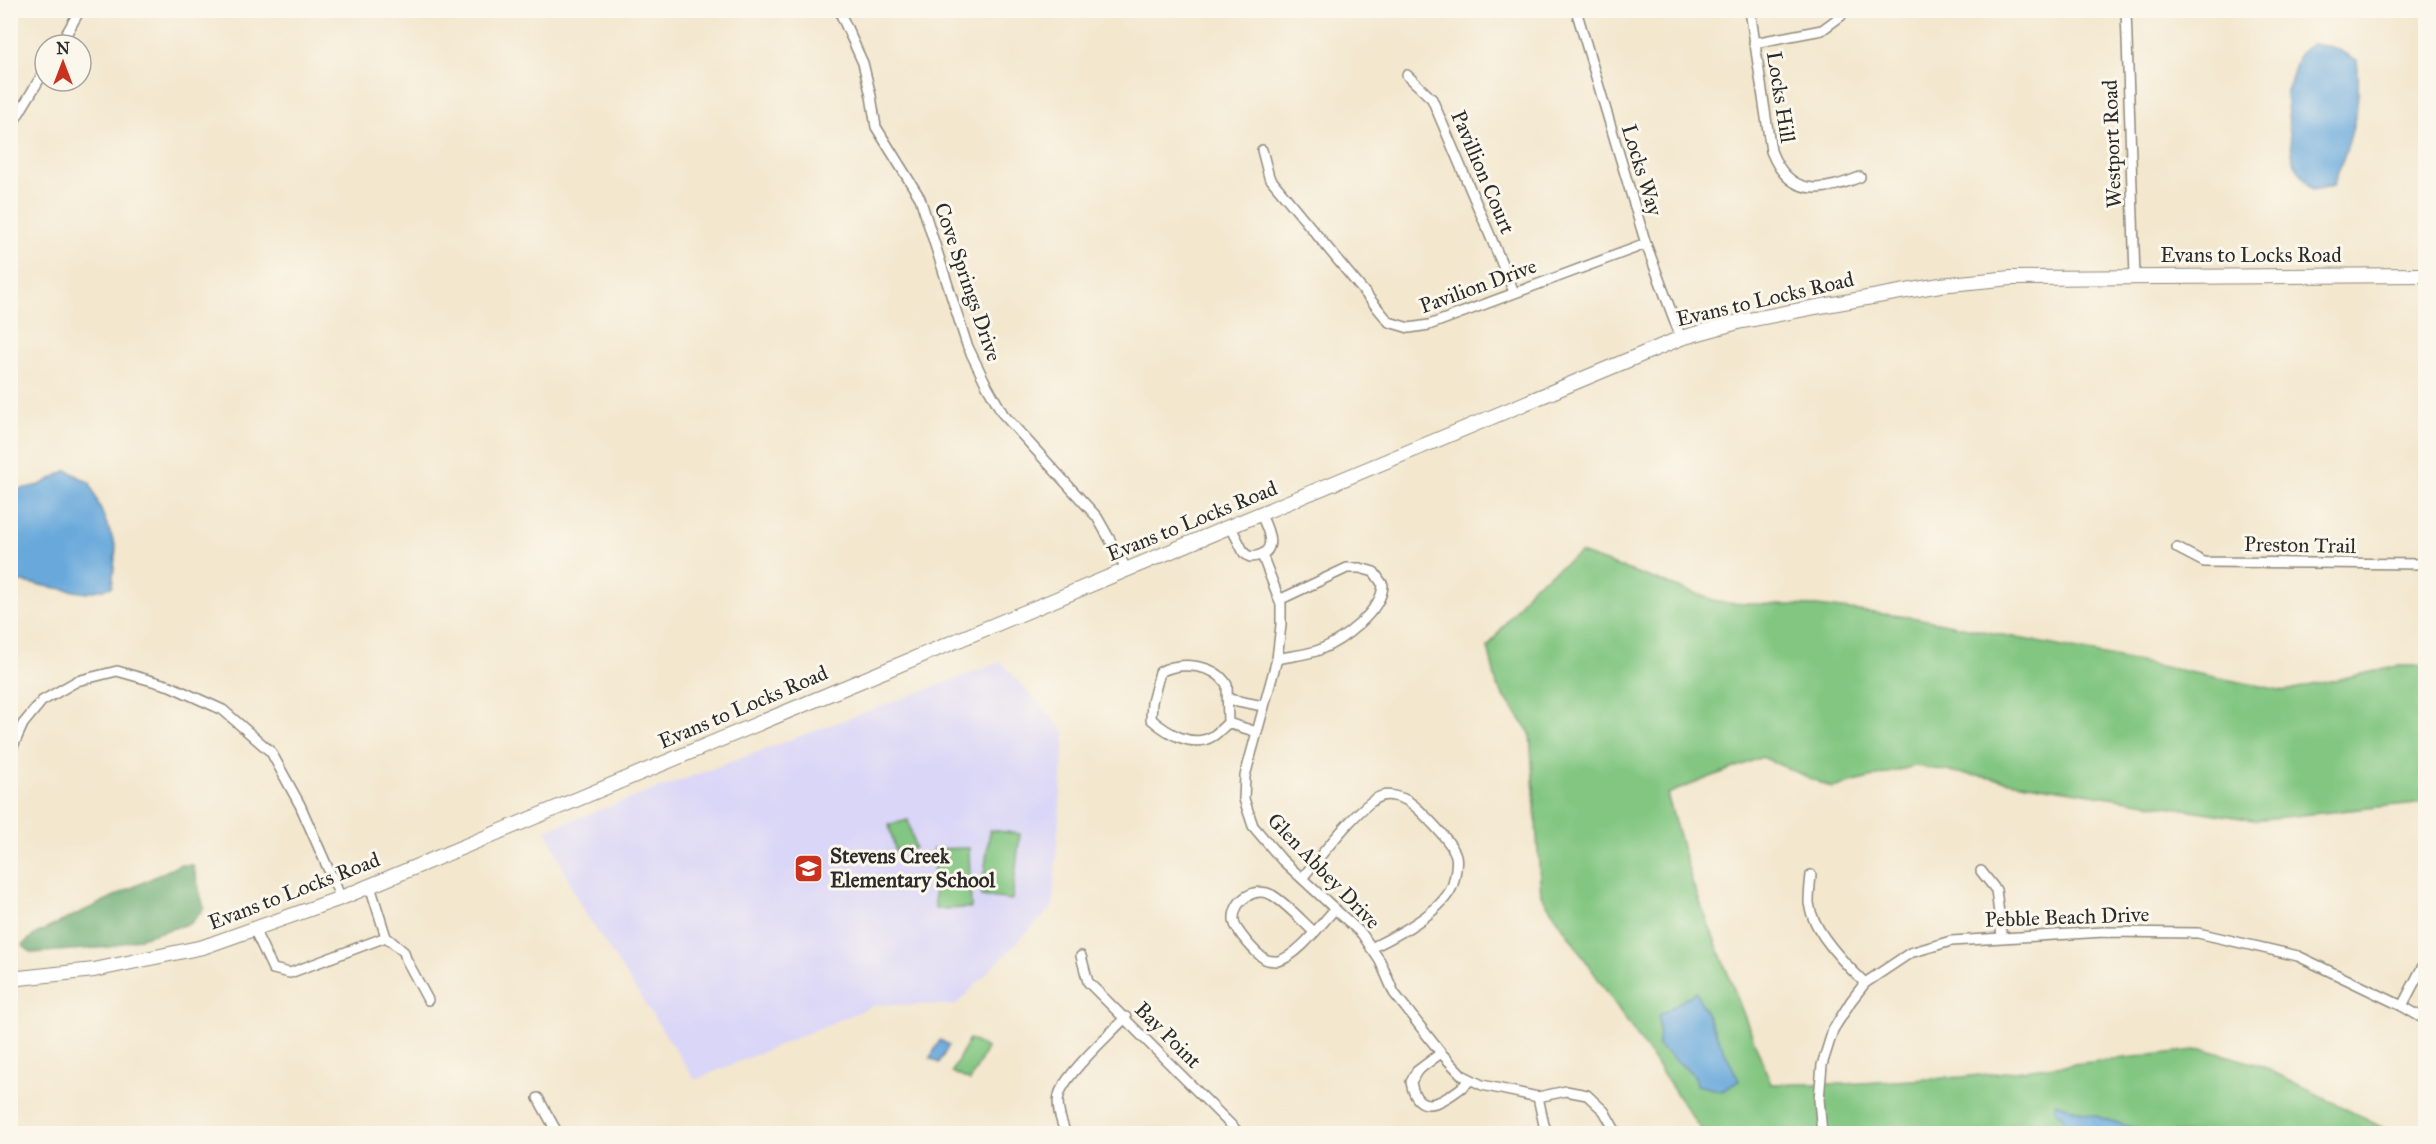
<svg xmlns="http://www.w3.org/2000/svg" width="2436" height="1144" viewBox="0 0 2436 1144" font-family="'IM FELL Great Primer',serif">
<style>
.built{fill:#dad6f7}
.green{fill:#82c681;stroke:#567856;stroke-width:1.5}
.forest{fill:#69ab6f;stroke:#4a6b4d;stroke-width:1.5}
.water{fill:#67a8db;stroke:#496a83;stroke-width:1.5}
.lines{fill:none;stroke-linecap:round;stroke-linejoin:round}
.street-casing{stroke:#8f897c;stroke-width:12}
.secondary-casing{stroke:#8f897c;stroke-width:16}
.street{stroke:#fff;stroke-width:9}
.secondary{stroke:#fff;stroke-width:14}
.labels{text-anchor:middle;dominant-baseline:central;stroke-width:6;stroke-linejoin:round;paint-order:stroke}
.street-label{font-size:21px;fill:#2b2b2b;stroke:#fbf7ec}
.poi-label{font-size:21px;font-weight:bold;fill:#2b2b2b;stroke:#fbf7ec;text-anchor:start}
</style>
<rect width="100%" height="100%" fill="#fbf7ec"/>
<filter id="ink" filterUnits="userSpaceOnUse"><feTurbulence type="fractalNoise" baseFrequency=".0167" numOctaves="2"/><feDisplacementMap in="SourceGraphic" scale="12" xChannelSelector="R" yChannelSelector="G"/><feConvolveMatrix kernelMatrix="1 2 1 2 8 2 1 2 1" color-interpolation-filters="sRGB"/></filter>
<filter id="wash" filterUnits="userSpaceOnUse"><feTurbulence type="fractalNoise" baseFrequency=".008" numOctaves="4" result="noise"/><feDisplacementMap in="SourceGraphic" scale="24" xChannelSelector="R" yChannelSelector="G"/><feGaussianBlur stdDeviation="1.35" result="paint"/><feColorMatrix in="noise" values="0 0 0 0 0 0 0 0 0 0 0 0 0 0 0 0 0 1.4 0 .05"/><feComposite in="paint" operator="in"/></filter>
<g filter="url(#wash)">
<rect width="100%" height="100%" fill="#f3e7ce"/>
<!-- built -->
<polygon class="built" points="1001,662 1065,732 1053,906 956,1005 875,1005 695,1080 580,905 546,830"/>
<!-- green -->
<g class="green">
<polygon points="1580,553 1722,603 1817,606 1917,618 2285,691 2398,666 2425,666 2425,802 2254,820 1915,766 1832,788 1762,757 1667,794 1692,882 1771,1084 1845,1084 1962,1077 2204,1049 2260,1065 2393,1133 1703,1133 1541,895 1530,733 1497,686 1488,647 1532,587"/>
<polygon points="908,820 915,848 896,853 889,825"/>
<polygon points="990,830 1020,834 1012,900 981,896"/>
<polygon points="969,848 971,908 935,909 933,849"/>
<polygon points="969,1039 987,1048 970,1081 952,1072"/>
</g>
<!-- forest -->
<polygon class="forest" points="179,865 193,865 204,908 191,923 110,947 32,953 22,945 36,934"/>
<!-- water -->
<g class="water">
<path d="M 2312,44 L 2333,47 L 2357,60 C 2363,107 2350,142 2333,186 L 2312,190 L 2293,161 L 2286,95 L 2300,52 Z"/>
<polygon points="67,470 90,483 116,547 112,587 86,593 11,580 11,491 40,485"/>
<polygon points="1696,992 1739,1081 1722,1091 1697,1085 1695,1076 1658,1046 1659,1015"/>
<polygon points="940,1040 949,1045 939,1063 930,1058"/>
<polygon points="2055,1103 2137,1129 2143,1133 2077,1133 2055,1110"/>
</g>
</g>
<g filter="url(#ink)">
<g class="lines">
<defs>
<g id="street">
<polyline points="844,10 842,17 863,63 871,96 876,127 920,198 967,345 985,382 1003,414 1097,517 1127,570"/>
<polyline points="1576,10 1646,244 1681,338"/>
<path d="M 1750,10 L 1771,151 C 1789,197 1821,193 1860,177"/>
<polyline points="2126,10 2135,276"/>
<polyline points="1754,43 1822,30 1841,16"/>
<polyline points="60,45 80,10"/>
<polyline points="1407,75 1432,99 1514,292"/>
<polyline points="10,128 45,70"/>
<polyline points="1262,150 1269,177 1389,322 1409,328 1429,325 1646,244"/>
<path d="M 1231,527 L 1244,553 L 1250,557 C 1279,555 1270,533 1261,515"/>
<polyline points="2177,548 2204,562 2426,564"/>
<polyline points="1262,555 1281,604 1281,625 1277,659 1245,776 1244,799 1253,826 1282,860 1362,934 1380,961 1394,993 1441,1053 1462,1075 1482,1085 1538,1097 1566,1091 1587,1095 1604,1111 1617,1134"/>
<path d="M 1277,659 C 1290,656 1306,655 1319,650 C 1342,641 1382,611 1383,585 L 1374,572 L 1360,568 L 1347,568 L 1279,600"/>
<polyline points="1228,699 1263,706"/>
<path d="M 1228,723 L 1227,685 C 1215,664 1180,661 1160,672 L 1152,702 L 1151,719 C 1167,733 1193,749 1213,736 C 1219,732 1223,727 1228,723 L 1257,732"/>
<polyline points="10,753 23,724 42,701 77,681 117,671 170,686 223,710 271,752 300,805 341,898"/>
<polyline points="1981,871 1996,890 2002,937"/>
<path d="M 1811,875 C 1810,884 1809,894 1809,903 C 1812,931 1846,965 1865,983"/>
<path d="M 1302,878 C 1317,861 1363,800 1382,796 C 1389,794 1401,797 1408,801 C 1420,809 1453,843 1456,856 C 1458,864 1455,876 1453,884 C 1444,911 1396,936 1371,948"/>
<polyline points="370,886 386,937 404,952 406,959 428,1000"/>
<polyline points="254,929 273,969 290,973 386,937"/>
<path d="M 1314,932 C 1301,920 1287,904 1272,895 C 1255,886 1233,900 1234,920 C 1234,929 1256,954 1265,959 C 1268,961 1274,961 1278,961 C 1298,956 1321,924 1335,909"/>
<polyline points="1081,956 1088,982 1240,1134"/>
<polyline points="2402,1006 2426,960"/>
<path d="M 1441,1053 L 1417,1071 L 1411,1082 C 1418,1125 1454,1094 1471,1080"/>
<polyline points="1538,1097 1544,1125 1549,1134"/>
<polyline points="538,1098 558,1134"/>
<path d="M 1066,1134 C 1061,1121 1055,1105 1060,1092 C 1070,1070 1108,1036 1126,1017"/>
<polyline points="1822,1134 1819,1099 1822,1065 1833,1030 1851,1001 1865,983 1910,953 1951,941 2104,932 2198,933 2298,956 2402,1006 2426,1020"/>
</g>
<polyline id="secondary" points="10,979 94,970 203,947 341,898 1681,338 1738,322 1816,307 1940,285 2011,278 2426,275"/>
</defs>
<!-- street casing -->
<use href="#street" class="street-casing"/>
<!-- secondary casing -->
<use href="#secondary" class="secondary-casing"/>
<!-- street -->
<use href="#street" class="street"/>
<!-- secondary -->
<use href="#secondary" class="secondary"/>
</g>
</g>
<!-- icons -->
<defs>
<symbol id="school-square" viewBox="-11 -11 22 22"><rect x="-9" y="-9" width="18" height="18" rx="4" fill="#c8321e" stroke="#fbf7ec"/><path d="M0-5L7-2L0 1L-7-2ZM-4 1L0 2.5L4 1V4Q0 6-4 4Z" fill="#fff"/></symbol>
</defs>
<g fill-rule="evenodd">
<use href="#school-square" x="792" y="852" width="33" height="33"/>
</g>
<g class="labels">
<!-- street labels -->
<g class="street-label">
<text transform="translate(1781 97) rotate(81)">Locks Hill</text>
<text transform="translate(2112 144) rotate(-92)">Westport Road</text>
<text transform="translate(1642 170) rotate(73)">Locks Way</text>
<text transform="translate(1483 172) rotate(67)">Pavillion Court</text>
<text x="2251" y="255">Evans to Locks Road</text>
<text transform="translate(968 282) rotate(71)">Cove Springs Drive</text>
<text transform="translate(1478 286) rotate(-20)">Pavilion Drive</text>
<text transform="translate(1765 299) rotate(-13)">Evans to Locks Road</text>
<text transform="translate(1192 521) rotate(-22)">Evans to Locks Road</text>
<text transform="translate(2300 545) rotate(1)">Preston Trail</text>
<text transform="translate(743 707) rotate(-23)">Evans to Locks Road</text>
<text transform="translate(1324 871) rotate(46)">Glen Abbey Drive</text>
<text transform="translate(294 891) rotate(-21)">Evans to Locks Road</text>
<text transform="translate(2067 917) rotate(-2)">Pebble Beach Drive</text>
<text transform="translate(1168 1035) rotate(45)">Bay Point</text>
</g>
<!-- poi labels -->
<g class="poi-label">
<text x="830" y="856">Stevens Creek<tspan x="830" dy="24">Elementary School</tspan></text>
</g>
</g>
<!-- margin -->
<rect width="2436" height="1144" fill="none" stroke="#fbf7ec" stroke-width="36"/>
<!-- north arrow -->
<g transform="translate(63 63)"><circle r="28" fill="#fbf7ec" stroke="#a8a59f" stroke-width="1.5"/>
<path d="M0-4.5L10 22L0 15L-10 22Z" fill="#c8321e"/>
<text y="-9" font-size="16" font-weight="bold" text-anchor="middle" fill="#2b2b2b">N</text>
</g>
</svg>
